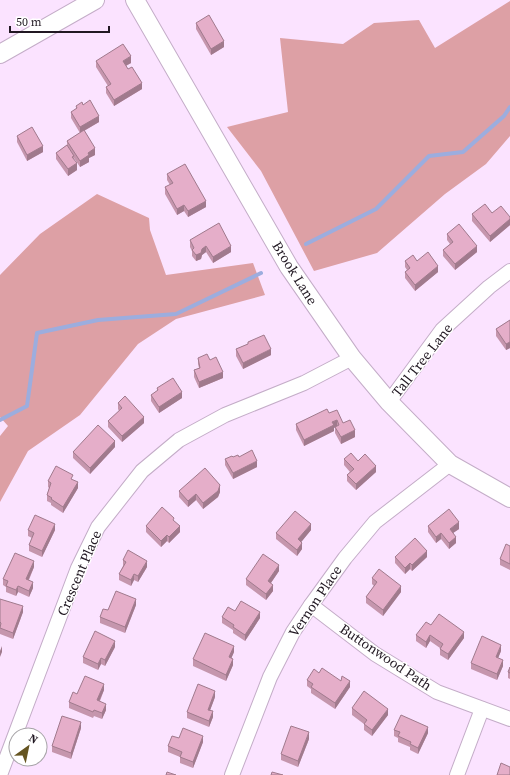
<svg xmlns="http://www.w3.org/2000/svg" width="510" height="775" viewBox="0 0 510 775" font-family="'Source Serif 4',serif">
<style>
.forest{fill:#dda0a5}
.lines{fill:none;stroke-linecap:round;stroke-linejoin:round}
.stream{stroke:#9cadde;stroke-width:4}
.minor-casing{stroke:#c4adc8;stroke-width:16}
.tertiary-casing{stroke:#c4adc8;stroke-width:20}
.minor{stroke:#fff;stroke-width:14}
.tertiary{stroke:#fff;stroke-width:18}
.wall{fill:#c596ad}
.shaded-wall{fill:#a07a8d}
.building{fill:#e5aec9;stroke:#a07a8d}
.labels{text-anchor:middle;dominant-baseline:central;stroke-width:3;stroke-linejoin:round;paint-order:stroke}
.street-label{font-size:14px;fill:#211822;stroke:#fff}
</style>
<rect width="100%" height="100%" fill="#fbe3ff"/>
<!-- forest -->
<g class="forest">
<polygon points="510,1 510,136 486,164 445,194 377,253 314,271 261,171 227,127 288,112 280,38 343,44 374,23 419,20 435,48"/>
<polygon points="97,194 149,218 150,230 166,275 253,263 265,295 176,319 138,344 80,415 28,451 0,502 0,436 8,426 0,417 0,275 40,234"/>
</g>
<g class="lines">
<!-- stream -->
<g class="stream">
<polyline points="306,244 376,209 429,156 463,152 504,116 510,107"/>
<polyline points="0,420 27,406 37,333 98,320 176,314 261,273"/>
</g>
<defs>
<g id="minor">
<polyline points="389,402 442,330 489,287 510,271"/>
<polyline points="311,605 375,654 437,692 510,719"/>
<polyline points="0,775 78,568 98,527 142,471 179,440 225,415 304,383 352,358"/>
<polyline points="232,775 270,677 293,632 311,605 345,558 375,522 450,464"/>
<polyline points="457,775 482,709"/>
</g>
<g id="tertiary">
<polyline points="135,0 289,267 352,358 389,402 450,464 510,498"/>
<polyline points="0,54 95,0"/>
</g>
</defs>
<!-- minor casing -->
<use href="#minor" class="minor-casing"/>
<!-- tertiary casing -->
<use href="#tertiary" class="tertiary-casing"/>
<!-- minor -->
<use href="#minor" class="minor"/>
<!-- tertiary -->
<use href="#tertiary" class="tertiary"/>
</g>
<!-- wall -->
<g class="wall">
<polygon points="196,23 224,47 211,55 196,29"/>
<polygon points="96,61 131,63 126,66 142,89 114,106 106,93 106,87 108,86 96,67"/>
<polygon points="83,105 99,122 84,131 95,155 89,158 89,162 80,167 74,158 77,170 68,176 56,159 56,153 67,145 67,141 80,133 71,118 71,112 76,109 76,106"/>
<polygon points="17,136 43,152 27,161 17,142"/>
<polygon points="167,174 206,207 188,217 184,211 177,215 165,194 165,187 170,185 167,180"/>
<polygon points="492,213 510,217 510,225 490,242 472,221 472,214"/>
<polygon points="447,234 477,252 455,270 443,256 443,250 450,244 447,240"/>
<polygon points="190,240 231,252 213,263 206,252 202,255 201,259 196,261 192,256 192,251 190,247"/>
<polygon points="405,261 417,261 438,272 415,291 405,278 405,272 407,270 405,267"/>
<polygon points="510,320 510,348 506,350 496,336 496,329"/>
<polygon points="248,342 271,355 243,369 236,356 236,349 248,344"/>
<polygon points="198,358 210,360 223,378 199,388 194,377 194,370 199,368 198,364"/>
<polygon points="157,388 182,398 159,413 151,401 151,395 157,391"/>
<polygon points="118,403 144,423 122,442 108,427 108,421 119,411 118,409"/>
<polygon points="329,413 343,423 355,437 341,444 335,433 335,427 334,428 334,431 304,446 296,430 296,424"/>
<polygon points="115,447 90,474 73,458 73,452"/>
<polygon points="239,457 257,467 233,479 225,465 225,459"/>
<polygon points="344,459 358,461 376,472 356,490 347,481 347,475 350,472 344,465"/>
<polygon points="73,480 78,488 63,513 51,505 51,503 47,501 47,495 49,488 48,487 48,481"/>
<polygon points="179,491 220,492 218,497 203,509 196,500 188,507 179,497"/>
<polygon points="174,521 180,532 169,543 167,541 161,547 146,532 146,526"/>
<polygon points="428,526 459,529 453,533 456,543 449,549 441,539 436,543 428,532"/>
<polygon points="28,530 55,530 42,557 29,551 29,545 32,538 28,536"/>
<polygon points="311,530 301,542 302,549 297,556 276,539 276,533"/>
<polygon points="510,546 510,570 500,565 500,559"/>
<polygon points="395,557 427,557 412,571 410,569 405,574 395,563"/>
<polygon points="123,560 147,567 138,582 134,580 131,586 119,580 119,574 123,566"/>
<polygon points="34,567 29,580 33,588 29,597 18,592 16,596 6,592 6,587 3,585 3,579"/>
<polygon points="279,571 271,583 273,591 266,600 246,585 246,579"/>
<polygon points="372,578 401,592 383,616 366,603 366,597 374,586 372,584"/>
<polygon points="0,599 23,612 13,639 0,634"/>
<polygon points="136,605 125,633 100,623 100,617"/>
<polygon points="235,611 260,618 245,641 233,633 233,630 222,623 222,617"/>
<polygon points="431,625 464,638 448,660 440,655 440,648 430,641 426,648 416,641 416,635"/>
<polygon points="115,647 105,666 101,664 98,670 83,663 83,657"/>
<polygon points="501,651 498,658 503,666 497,680 471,669 471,663"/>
<polygon points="234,652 231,658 233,665 226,681 193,666 193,659"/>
<polygon points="510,667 510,679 508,678 508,672"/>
<polygon points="319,673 350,687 335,709 311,693 311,689 307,686 307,680"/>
<polygon points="104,690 100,701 106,710 102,719 94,716 93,718 69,708 69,702 77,694"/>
<polygon points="215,697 210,710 213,717 209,727 187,718 187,712"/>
<polygon points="352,708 388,715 372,736 364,730 364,724 352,715"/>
<polygon points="81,728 71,759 52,752 52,746"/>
<polygon points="394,730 428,733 418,754 410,750 410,747 398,742 398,738 394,736"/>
<polygon points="179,738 203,742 193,768 180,763 180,757 168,752 168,746"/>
<polygon points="309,739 298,767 281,760 281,754"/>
</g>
<!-- shaded-wall -->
<g class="shaded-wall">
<polygon points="224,41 224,47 211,55 211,49"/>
<polygon points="131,56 131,63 123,67 123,61"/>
<polygon points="142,83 142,89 114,106 114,100"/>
<polygon points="99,116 99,122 80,133 80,127"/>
<polygon points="43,146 43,152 27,161 27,155"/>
<polygon points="95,148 95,155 89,158 89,162 80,167 80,161 88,153"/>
<polygon points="77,163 77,170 68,176 68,169"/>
<polygon points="206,201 206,207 188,217 188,211"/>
<polygon points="184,205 184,211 177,215 177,209"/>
<polygon points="510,219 510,225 490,242 490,236"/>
<polygon points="206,246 206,252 202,255 201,259 196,261 196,255 202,249"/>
<polygon points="231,246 231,252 213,263 213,257"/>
<polygon points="477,246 477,252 455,270 455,264"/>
<polygon points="438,266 438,272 415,291 415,285"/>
<polygon points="510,342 510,348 506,350 506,344"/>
<polygon points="271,349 271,355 243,369 243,363"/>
<polygon points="223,372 223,378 199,388 199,382"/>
<polygon points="182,392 182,398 159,413 159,407"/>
<polygon points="144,417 144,423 122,442 122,436"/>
<polygon points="337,420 337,426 334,428 334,431 304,446 304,440"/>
<polygon points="355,430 355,437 341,444 341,437"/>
<polygon points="115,441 115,447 90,474 90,468"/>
<polygon points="257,461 257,467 233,479 233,473"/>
<polygon points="376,466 376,472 356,490 356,484"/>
<polygon points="78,482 78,488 63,513 63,507"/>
<polygon points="220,485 220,492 218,497 203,509 203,503"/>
<polygon points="196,494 196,500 188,507 188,501"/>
<polygon points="459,522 459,529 450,535 450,529"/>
<polygon points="55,524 55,530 42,557 42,551"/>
<polygon points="311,524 311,530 298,546 298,539"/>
<polygon points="180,526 180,532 169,543 169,537"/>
<polygon points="441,533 441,539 436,543 436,537"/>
<polygon points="167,535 167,541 161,547 161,541"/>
<polygon points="456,537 456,543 449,549 449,543"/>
<polygon points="302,543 302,549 297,556 297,550"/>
<polygon points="427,551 427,557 412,571 412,565"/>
<polygon points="34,561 34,567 26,585 26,579"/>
<polygon points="147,561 147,567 138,582 138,576"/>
<polygon points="410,563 410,569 405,574 405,568"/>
<polygon points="279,565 279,571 268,587 268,581"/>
<polygon points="134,574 134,580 131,586 131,580"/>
<polygon points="33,582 33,588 29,597 29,591"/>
<polygon points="273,585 273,591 266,600 266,594"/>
<polygon points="18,586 18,592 16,596 16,590"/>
<polygon points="401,586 401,592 383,616 383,610"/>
<polygon points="136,599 136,605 125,633 125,627"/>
<polygon points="23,606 23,612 13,639 13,633"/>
<polygon points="260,612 260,618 245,641 245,635"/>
<polygon points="464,632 464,638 448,660 448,654"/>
<polygon points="430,635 430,641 426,648 426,642"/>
<polygon points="115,641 115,647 105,666 105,660"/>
<polygon points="501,645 501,651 496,663 496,657"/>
<polygon points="2,646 2,652 0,657 0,651"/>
<polygon points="234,646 234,652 229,664 229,657"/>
<polygon points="101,658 101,664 98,670 98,664"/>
<polygon points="233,659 233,665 226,681 226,675"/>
<polygon points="503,660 503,666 497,680 497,674"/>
<polygon points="350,681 350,687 335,709 335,703"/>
<polygon points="104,684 104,690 97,706 97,700"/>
<polygon points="215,691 215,697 208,716 208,710"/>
<polygon points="106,704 106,710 102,719 102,713"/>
<polygon points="388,709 388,715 372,736 372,730"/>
<polygon points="213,711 213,717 209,727 209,721"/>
<polygon points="81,722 81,728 71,759 71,753"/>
<polygon points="428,727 428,733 418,754 418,748"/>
<polygon points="309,732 309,739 298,767 298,761"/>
<polygon points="203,736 203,742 193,768 193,762"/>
</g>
<!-- building -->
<g class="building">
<polygon points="209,15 224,41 211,49 196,23"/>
<polygon points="123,44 131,56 123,61 128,69 132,67 142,83 114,100 106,87 111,84 96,61"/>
<polygon points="90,100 99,116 80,127 71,112 77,108 76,106 82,102 83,105"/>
<polygon points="32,127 43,146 27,155 17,136"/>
<polygon points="84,130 95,148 88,153 89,155 80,161 67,141"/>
<polygon points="67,145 74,156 72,157 77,163 68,169 56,153"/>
<polygon points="185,164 206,201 188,211 184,205 177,209 165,187 173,183 167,174"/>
<polygon points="485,204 492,213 501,206 510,217 510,219 490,236 472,214"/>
<polygon points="219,223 231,246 213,257 206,246 202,249 201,253 196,255 192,250 194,248 190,240"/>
<polygon points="459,224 477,246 455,264 443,250 453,242 447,234"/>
<polygon points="428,252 438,266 415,285 405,272 410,268 405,261 413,255 417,261"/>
<polygon points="510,320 510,342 506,344 496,329"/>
<polygon points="264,335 271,349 243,363 236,349 248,344 248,342"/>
<polygon points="207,354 210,360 216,357 223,372 199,382 194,370 200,368 198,358"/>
<polygon points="173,378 182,392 159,407 151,395 158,390 157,388"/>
<polygon points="125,396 144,417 122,436 108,421 122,408 118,403"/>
<polygon points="327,409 329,413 337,410 343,423 350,420 355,430 341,437 335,427 339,425 337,420 332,422 334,425 304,440 296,424"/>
<polygon points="98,425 115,441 90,468 73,452"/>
<polygon points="252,450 257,461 233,473 225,459 232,456 233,457 238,455 239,457"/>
<polygon points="351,453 358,461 365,454 376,466 356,484 347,475 354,469 344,459"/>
<polygon points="56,466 73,475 71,479 78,482 63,507 51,499 52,498 47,495 51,483 48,481"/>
<polygon points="205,468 220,485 218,491 203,503 196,494 188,501 179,491"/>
<polygon points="162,507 174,518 173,520 180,526 169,537 167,535 161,541 146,526"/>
<polygon points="449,509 459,522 450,529 456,537 449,543 441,533 436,537 428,526"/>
<polygon points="295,511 311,524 298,539 302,543 297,550 276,533"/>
<polygon points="35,515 55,524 42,551 29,545 34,533 28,530"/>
<polygon points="415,538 427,551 412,565 410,563 405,568 395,557"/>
<polygon points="506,544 510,546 510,564 500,559"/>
<polygon points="128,550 147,561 138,576 134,574 131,580 119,574 126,562 123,560"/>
<polygon points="15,553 34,561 26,579 33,582 29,591 18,586 16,590 6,586 8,581 3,579"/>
<polygon points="263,554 279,565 268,581 273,585 266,594 246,579"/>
<polygon points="379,569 401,586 383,610 366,597 377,582 372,578"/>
<polygon points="116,591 136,599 125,627 100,617 103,609 108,610"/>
<polygon points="0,599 23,606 13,633 0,628 1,623 0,622"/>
<polygon points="241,601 260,612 245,635 233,627 234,625 222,617 228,607 235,611"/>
<polygon points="439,614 464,632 448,654 440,649 443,644 430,635 426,642 416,635 426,622 431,625"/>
<polygon points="95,631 115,641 105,660 101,658 98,664 83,657"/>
<polygon points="205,633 234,646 229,657 233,659 226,675 193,659"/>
<polygon points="482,636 501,645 496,657 503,660 497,674 471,663"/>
<polygon points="510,667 510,673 508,672"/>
<polygon points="322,668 341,681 342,676 350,681 335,703 311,687 313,684 307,680 314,669 319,673"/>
<polygon points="85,676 104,684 97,700 106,704 102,713 94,710 93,712 69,702 73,692 77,694"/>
<polygon points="198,684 215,691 208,710 213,711 209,721 187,712"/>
<polygon points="364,691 388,709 372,730 364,724 367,720 352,708"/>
<polygon points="401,715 428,727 418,748 410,744 411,742 398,736 400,732 394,730"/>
<polygon points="62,716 81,722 71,753 52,746"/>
<polygon points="291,726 309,732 298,761 281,754"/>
<polygon points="183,728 203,736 193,762 180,757 182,752 168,746 172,736 179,738"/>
<polygon points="501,763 510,767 510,775 497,775"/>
<polygon points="167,772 176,775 166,775"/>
<polygon points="272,772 283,775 271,775"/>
</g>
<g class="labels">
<!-- street labels -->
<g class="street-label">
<text transform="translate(295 273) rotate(58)">Brook Lane</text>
<text transform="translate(422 360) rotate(-52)">Tall Tree Lane</text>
<text transform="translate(79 573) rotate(-67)">Crescent Place</text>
<text transform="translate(315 601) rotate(-56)">Vernon Place</text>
<text transform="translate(386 657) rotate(34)">Buttonwood Path</text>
</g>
</g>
<!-- north arrow -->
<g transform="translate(28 747) rotate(33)"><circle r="19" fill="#ffffff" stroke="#a6a3a7"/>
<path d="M0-3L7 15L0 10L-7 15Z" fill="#655421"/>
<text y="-6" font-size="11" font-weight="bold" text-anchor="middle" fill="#211822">N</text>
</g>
<!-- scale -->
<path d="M10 26v6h99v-6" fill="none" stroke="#211822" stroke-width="2"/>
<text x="16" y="26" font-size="12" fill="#211822" stroke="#ffffff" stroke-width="3" paint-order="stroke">50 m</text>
</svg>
